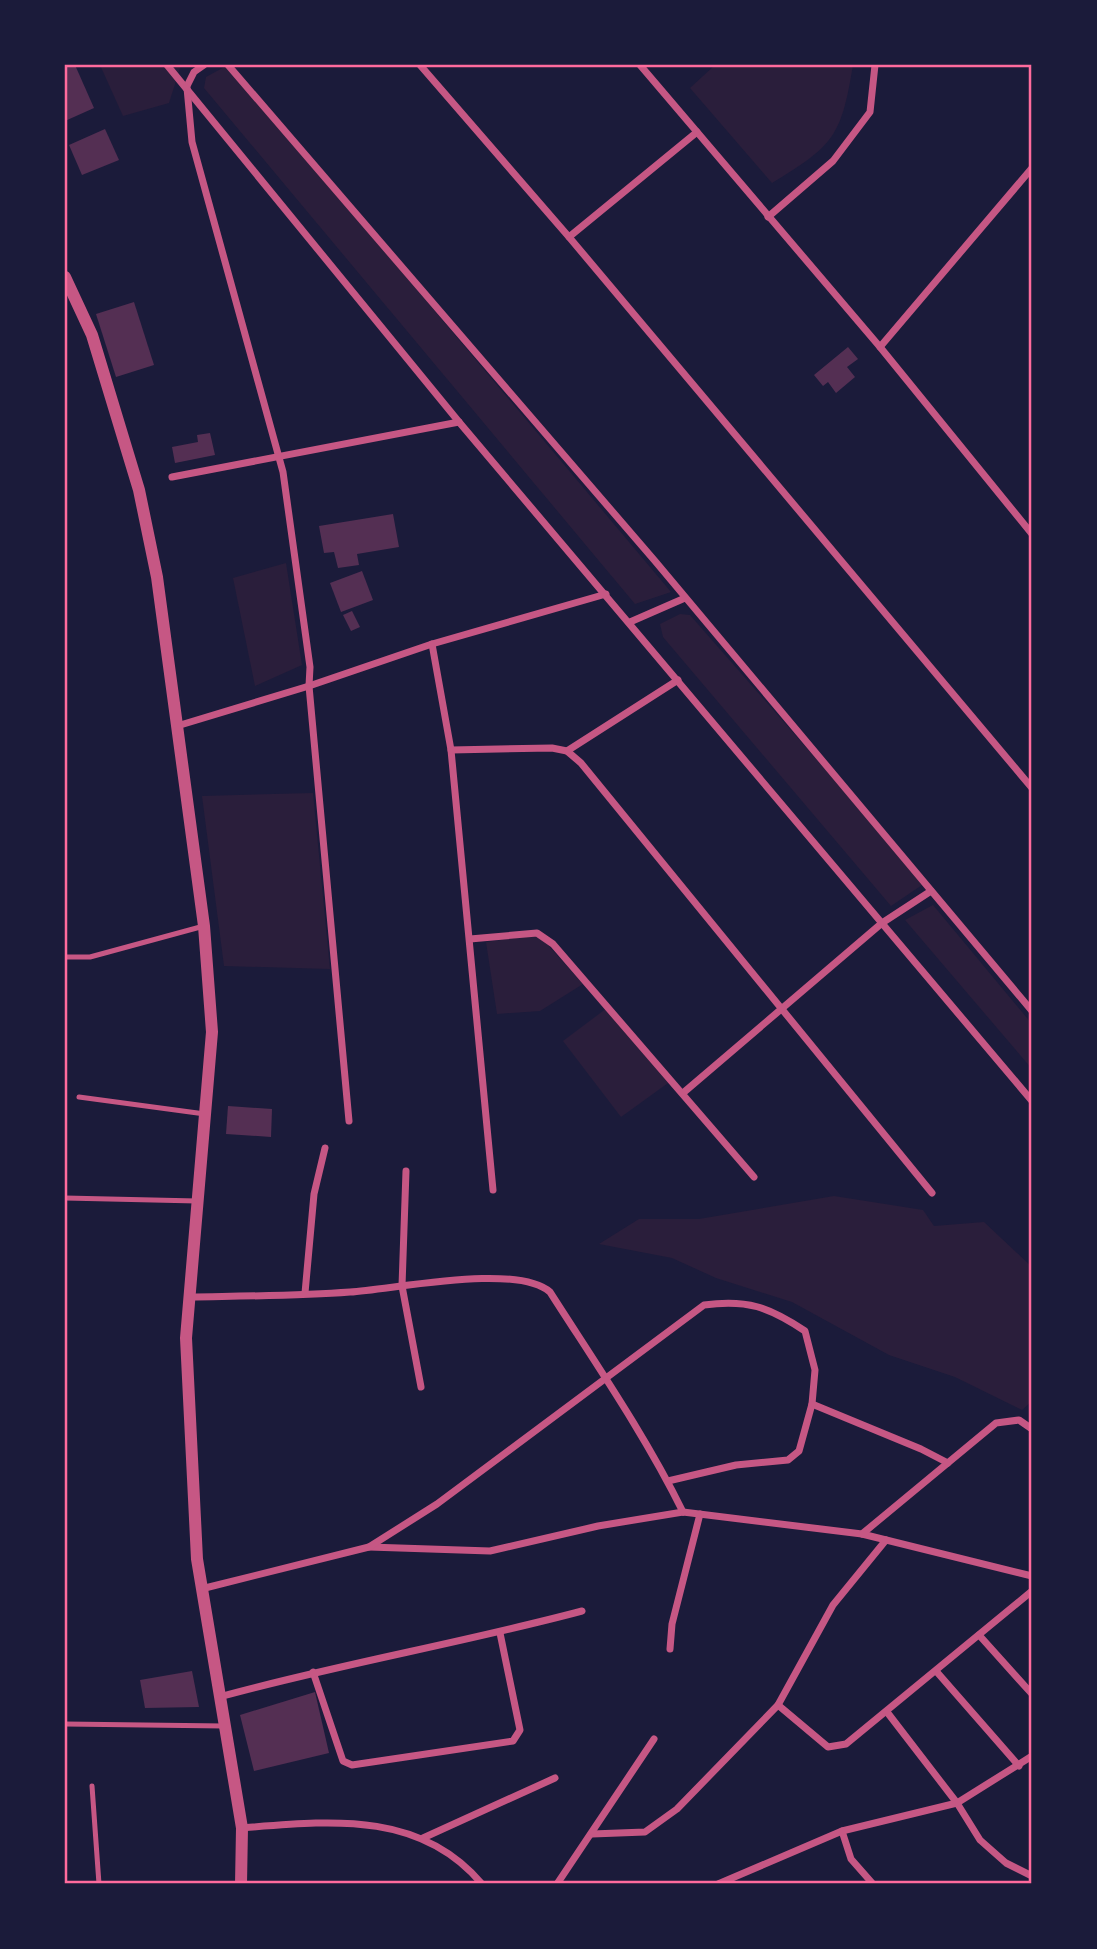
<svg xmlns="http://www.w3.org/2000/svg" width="1097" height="1949" viewBox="0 0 1097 1949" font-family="Manrope,sans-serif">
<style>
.green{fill:#2a1e3b}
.building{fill:#542f53}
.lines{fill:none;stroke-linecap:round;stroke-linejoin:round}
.service{stroke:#c65784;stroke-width:5}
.minor{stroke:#c65784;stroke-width:7}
.tertiary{stroke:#c65784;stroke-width:12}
.neatline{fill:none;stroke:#ff6b9d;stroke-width:2.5}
</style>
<rect width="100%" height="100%" fill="#1b1b3a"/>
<!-- green -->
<g class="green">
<polygon points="100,65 181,65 169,103 123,116"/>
<polygon points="228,65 671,592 635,604 204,88 206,77"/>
<path d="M 715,65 L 853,65 C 841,137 834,145 772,183 L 690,88 Z"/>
<polygon points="286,563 302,665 255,686 233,578"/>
<polygon points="680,614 690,615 925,883 891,906 663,637 660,624"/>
<polygon points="313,793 330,969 224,966 202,796"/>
<polygon points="933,905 1032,1024 1032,1069 905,920"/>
<polygon points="539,935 583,984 540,1011 497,1014 486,942"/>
<polygon points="607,1008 668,1083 621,1117 563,1041"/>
<polygon points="834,1196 923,1210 934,1226 984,1222 1032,1267 1032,1401 1022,1410 955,1377 889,1355 792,1302 716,1278 672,1258 599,1244 639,1219 699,1219"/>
</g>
<!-- building -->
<g class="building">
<polygon points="75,65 94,108 65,121 65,66"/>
<polygon points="105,129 119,160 82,175 69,145"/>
<polygon points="134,302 154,365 116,377 96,314"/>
<polygon points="848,347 858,359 847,367 855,377 836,393 828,382 823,386 814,375"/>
<polygon points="210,433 215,455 175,463 172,447 198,442 197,435"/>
<polygon points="393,514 399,547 357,554 359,565 338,568 334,552 324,553 319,526"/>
<polygon points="362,571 373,600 341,612 330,583"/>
<polygon points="352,611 360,627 351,631 343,615"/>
<polygon points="228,1106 272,1109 271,1137 226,1134"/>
<polygon points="192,1671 199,1707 145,1708 140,1680"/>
<polygon points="315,1692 329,1753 254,1771 240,1715"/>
</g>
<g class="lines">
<!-- service -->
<g class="service">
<polyline points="65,957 90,957 204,926"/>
<polyline points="79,1097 205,1114"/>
<polyline points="65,1198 197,1201"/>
<polyline points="65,1724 224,1726"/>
<polyline points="92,1786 99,1884"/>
</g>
<!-- minor -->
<g class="minor">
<polyline points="167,65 459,422 1032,1101"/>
<polyline points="228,65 655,561 1032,1011"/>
<polyline points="420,65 569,237 1032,788"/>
<polyline points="640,65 880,347 1032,534"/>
<polyline points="187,86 194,72 204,65"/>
<polyline points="187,88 192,142 283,472 310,667 309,686 349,1121"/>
<polyline points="768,217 833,161 870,112 875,65"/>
<polyline points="569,237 697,132"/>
<polyline points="880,347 1032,168"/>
<polyline points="172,477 459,422"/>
<polyline points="630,622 685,598"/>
<polyline points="432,644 451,750 493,1190"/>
<polyline points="177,726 309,686 432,644 606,594"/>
<polyline points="451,750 552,748 567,751 581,763 932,1193"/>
<polyline points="567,751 678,680"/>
<polyline points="470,939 537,933 553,944 754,1177"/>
<polyline points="683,1093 882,923 931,891"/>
<polyline points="406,1171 402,1286 421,1387"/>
<polyline points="305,1293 314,1194 325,1148"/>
<path d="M 190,1297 C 243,1296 297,1296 350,1292 C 396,1289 516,1263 550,1292 C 596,1364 645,1435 683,1512"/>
<polyline points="812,1404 921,1449 948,1463"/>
<polyline points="862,1534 996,1423 1019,1420 1032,1429"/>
<polyline points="369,1547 490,1551 598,1526 683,1512 862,1534 1032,1576"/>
<path d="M 201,1589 L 369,1547 L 437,1504 L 704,1305 C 747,1299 769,1307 805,1331 L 815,1370 L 812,1404 L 799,1451 L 788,1460 L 736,1465 L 668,1481"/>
<polyline points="979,1635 1032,1694"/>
<polyline points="670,1649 672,1624 700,1514"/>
<polyline points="936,1671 1019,1766"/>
<polyline points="313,1672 343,1761 352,1765 513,1741 520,1730 500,1633"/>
<path d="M 219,1697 C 339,1664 462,1643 582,1611"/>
<polyline points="778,1705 828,1747 846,1744 1032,1591"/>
<polyline points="887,1712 957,1803 980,1840 1006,1863 1032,1876"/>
<path d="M 242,1828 C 329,1821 420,1810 482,1884"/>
<polyline points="842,1831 851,1859 873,1884"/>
<polyline points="592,1834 645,1832 677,1809 778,1705 833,1605 886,1540"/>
<polyline points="423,1838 555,1778"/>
<polyline points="557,1884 654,1739"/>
<polyline points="718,1884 842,1831 957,1803 1032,1756"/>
</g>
<!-- tertiary -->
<polyline class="tertiary" points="65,277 92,335 139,490 157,577 204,926 212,1032 186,1338 197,1559 242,1828 241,1884"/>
</g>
<!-- border -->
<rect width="1097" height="1949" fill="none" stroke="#1b1b3a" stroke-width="133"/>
<rect x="66" y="66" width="964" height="1816" class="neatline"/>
</svg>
